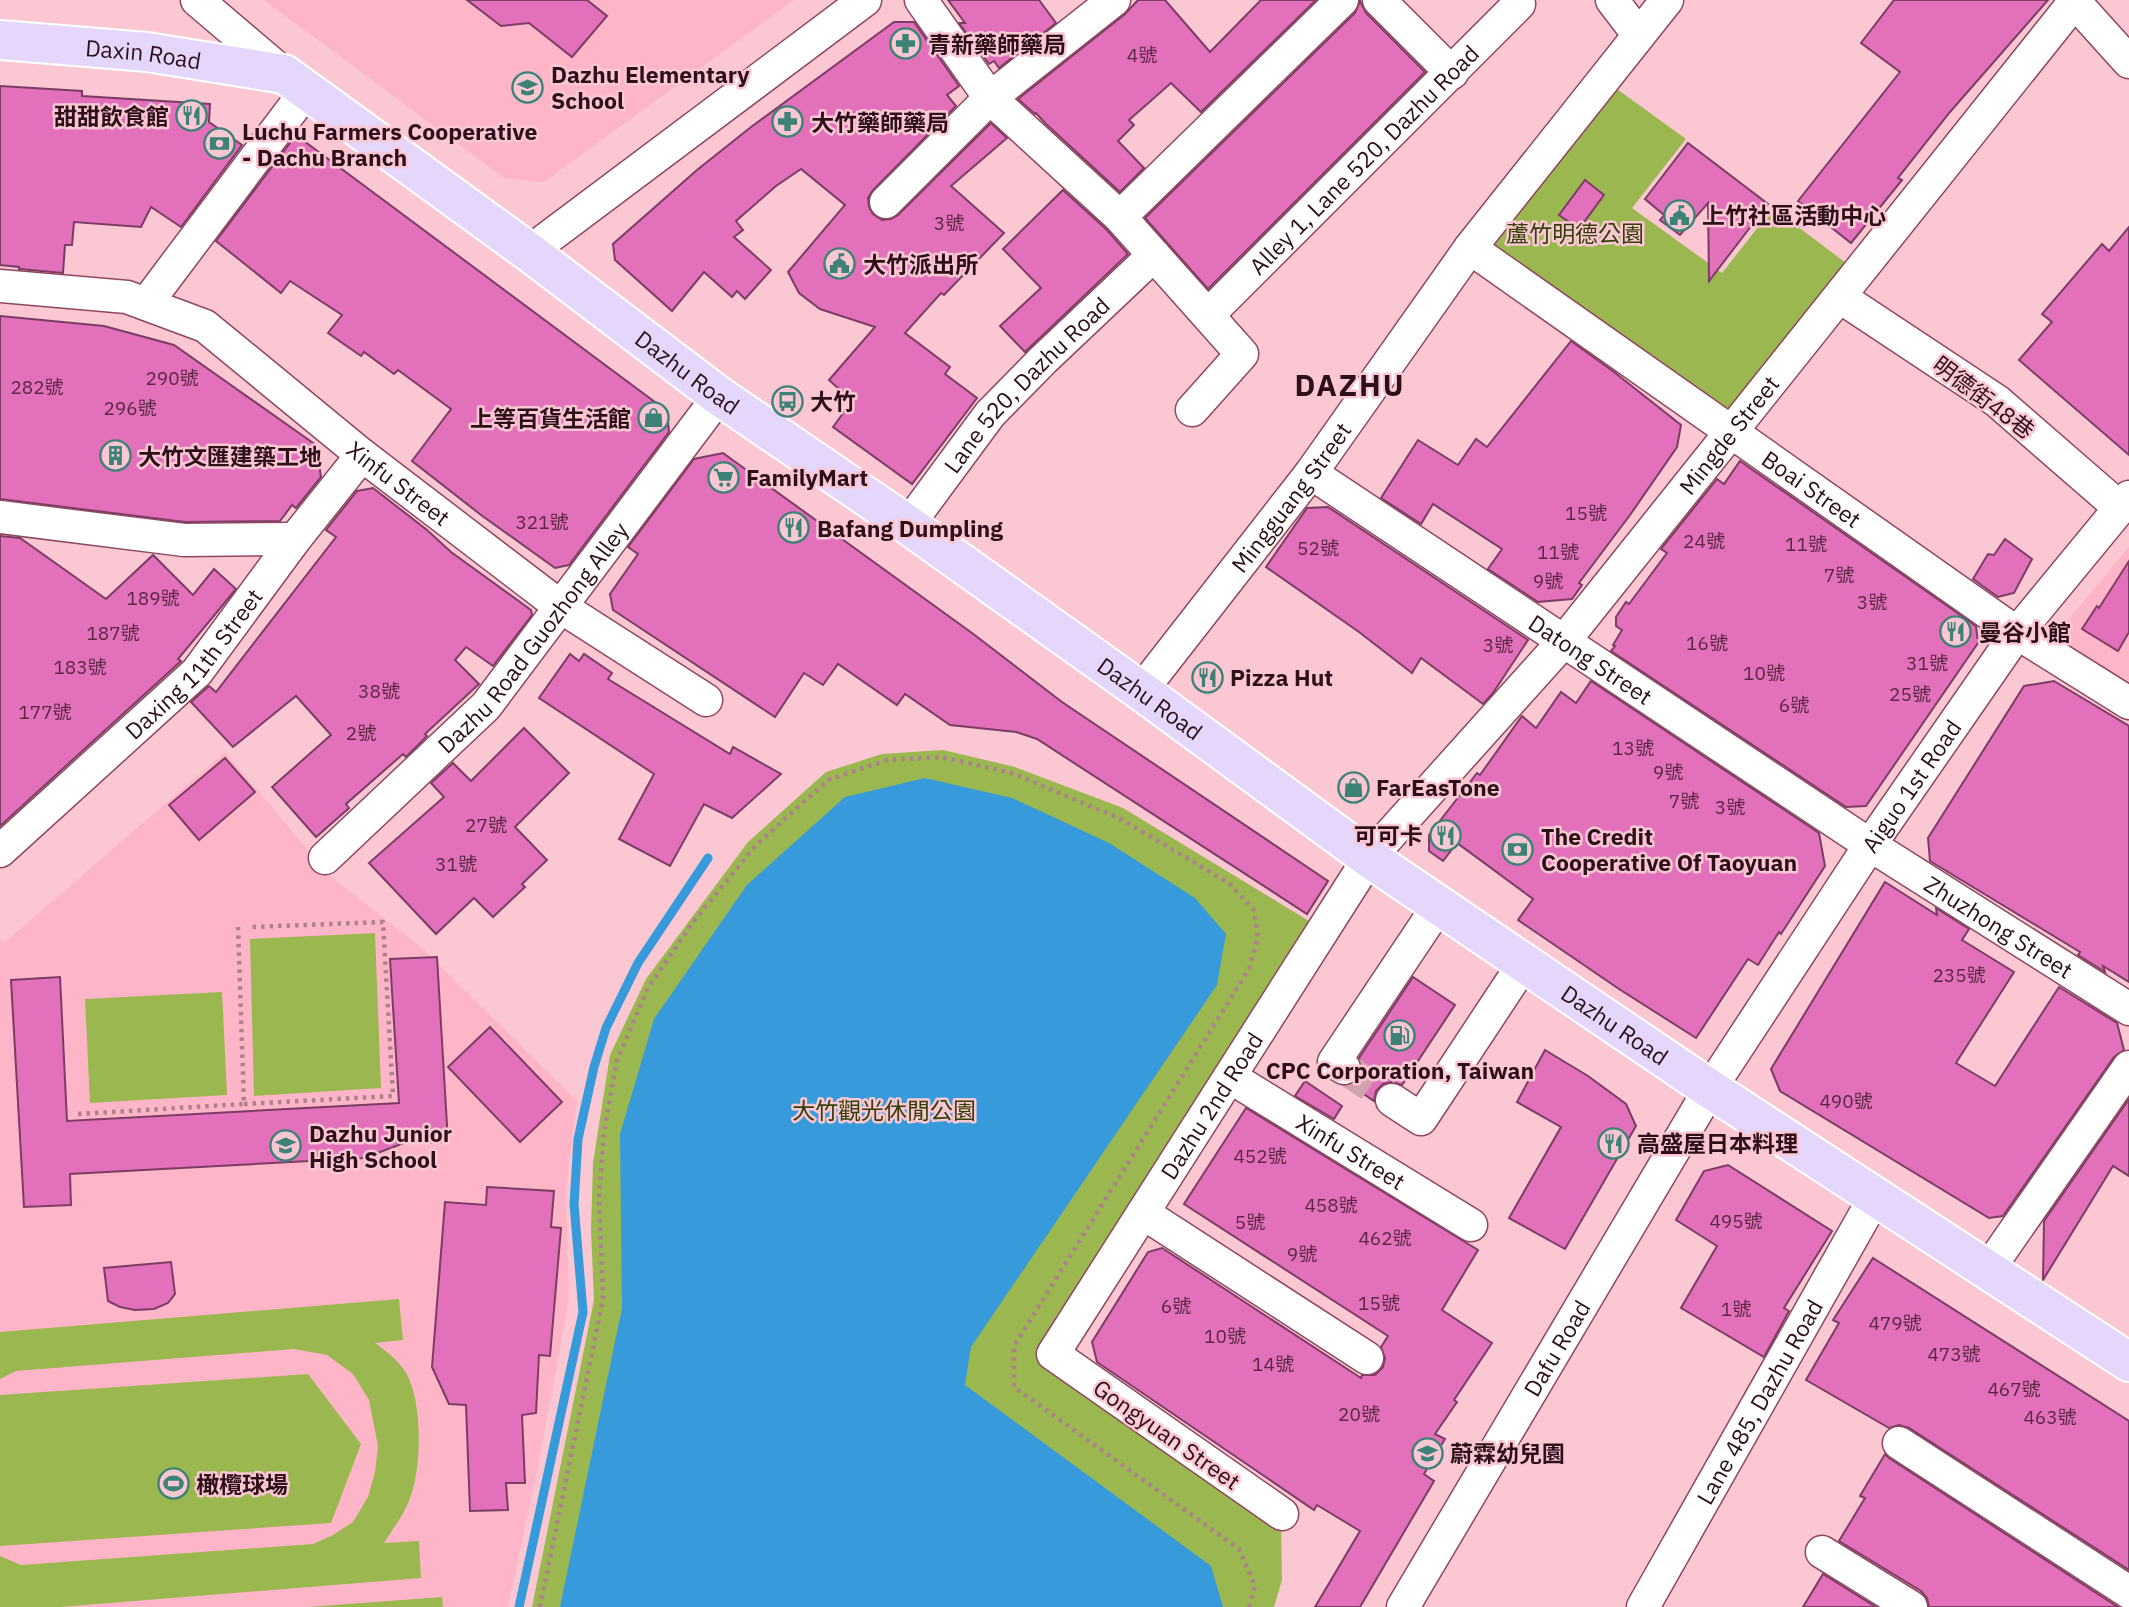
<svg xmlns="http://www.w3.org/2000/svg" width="2129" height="1607" viewBox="0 0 2129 1607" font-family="'IBM Plex Sans','Noto Sans TC',sans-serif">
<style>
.built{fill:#ffb5c8}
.green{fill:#9bb74f}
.water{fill:#369adb}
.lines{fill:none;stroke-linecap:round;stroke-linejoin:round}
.stream{stroke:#369adb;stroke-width:9}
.building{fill:#e270bb;stroke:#7b3d65;stroke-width:2}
.minor-tunnel{stroke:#d1a2ae;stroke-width:32;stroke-dasharray:32 16;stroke-linecap:butt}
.minor-casing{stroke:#90475d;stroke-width:35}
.major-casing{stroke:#fff;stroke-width:42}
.path{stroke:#ad828d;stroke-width:4.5;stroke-dasharray:3.5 5;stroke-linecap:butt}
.minor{stroke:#fff;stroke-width:32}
.major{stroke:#e5d7fb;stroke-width:38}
.labels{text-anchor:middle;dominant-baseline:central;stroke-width:5;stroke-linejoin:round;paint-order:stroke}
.number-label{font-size:19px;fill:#5b2842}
.poi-label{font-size:23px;font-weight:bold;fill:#2e101a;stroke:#fac7d3;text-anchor:start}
.street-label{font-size:23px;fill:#2e101a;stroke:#fac7d3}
.park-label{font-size:23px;fill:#323f06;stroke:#fac7d3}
.district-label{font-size:30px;font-weight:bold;letter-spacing:2px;fill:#2e101a;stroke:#fac7d3}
</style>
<rect width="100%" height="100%" fill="#fac7d3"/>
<!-- built -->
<g class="built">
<polygon points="264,0 794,0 544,182 504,178"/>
<polygon points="2129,547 2129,681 2067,645 2064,625"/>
<polygon points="225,752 329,875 422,948 577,1101 566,1190 569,1300 537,1471 508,1607 0,1607 0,939 4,943"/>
</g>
<!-- green -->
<g class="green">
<polygon points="1610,84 1686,139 1632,208 1722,273 1773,208 1850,266 1727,419 1485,247"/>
<polygon points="943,750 1015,767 1123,808 1327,932 1041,1353 1052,1374 1281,1524 1282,1580 1274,1607 532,1607 594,1300 591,1230 593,1163 610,1055 646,979 748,842 826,772 882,754"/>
<polygon points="375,933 381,1088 254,1096 250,939"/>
<polygon points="222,992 227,1095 90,1103 85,999"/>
<path d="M 399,1299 L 403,1340 L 375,1343 C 386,1351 399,1361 406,1373 C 423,1402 422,1470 409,1501 C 403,1516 392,1530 384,1543 L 419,1541 L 421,1578 L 60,1607 L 0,1607 L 0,1556 L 21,1565 L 313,1544 L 333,1535 L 353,1522 L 368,1497 L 375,1472 L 378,1446 L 369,1400 L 353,1374 L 327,1355 L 294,1349 L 16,1371 L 0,1379 L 0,1332 Z"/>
<polygon points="308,1374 361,1444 331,1523 0,1546 0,1395"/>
<polygon points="442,1597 443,1607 308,1607"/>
</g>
<!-- water -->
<polygon class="water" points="925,778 1012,798 1109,843 1195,898 1226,934 1217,985 971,1347 965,1385 1211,1566 1223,1607 560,1607 622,1308 620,1134 654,1019 747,885 845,797"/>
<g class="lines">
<!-- stream -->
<polyline class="stream" points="519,1607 583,1312 574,1204 578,1139 594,1067 606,1028 638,963 708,858"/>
</g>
<!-- building -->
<g class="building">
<polygon points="467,0 587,0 607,16 572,57 529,23 501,26"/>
<polygon points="948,0 1039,0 1056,23 999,68 994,61 989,64 959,23 965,23"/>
<polygon points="1138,0 1165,0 1210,52 1261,0 1316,0 1201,112 1171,83 1129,120 1134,125 1118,141 1144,168 1120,192 1045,123 1036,113 1035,114 1018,99 1125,14"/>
<polygon points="1894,0 2048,0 1950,112 1898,178 1902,180 1851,243 1798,201 1900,72 1861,43"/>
<polygon points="1360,1 1366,13 1425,72 1208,289 1145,218 1355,13"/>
<polygon points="894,22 914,22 959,86 947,95 956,106 873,190 868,198 869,207 873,214 882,220 891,219 898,215 991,123 1007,138 951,186 1004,233 944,295 941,293 905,333 950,367 945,374 977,398 912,484 833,427 852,401 829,380 875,327 820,309 799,293 788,272 845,205 801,169 776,186 736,221 743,230 734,237 771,270 745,299 737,291 732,297 704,272 672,311 615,260 613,244 697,170 751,127"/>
<polygon points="0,86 82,91 82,96 210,104 209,122 242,145 181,227 151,207 141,227 74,222 72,245 65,245 63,273 19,269 19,267 0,265"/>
<polygon points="296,135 667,411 669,432 569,565 555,568 481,515 412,461 451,409 398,370 394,374 364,352 361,356 328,333 342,315 290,281 281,293 216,241"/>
<polygon points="1688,143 1768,204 1709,281 1708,203 1680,235 1660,220 1664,215 1645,199"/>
<polygon points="1585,180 1604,195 1579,229 1559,215"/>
<polygon points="1063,190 1107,230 1128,254 1025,352 1000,326 1041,288 1003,249"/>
<polygon points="2129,227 2129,455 2019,360 2052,322 2042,314 2102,244 2109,251"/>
<polygon points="0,316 104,326 174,345 316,445 321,477 296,508 292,505 280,521 185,522 0,499"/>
<polygon points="1571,341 1614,372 1681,425 1677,447 1630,515 1579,583 1582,585 1572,599 1538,602 1488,569 1502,549 1433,504 1421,524 1381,498 1418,440 1458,465 1476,439 1487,447"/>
<polygon points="723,453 972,633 1062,702 1328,881 1307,914 1037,739 1016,732 950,725 905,694 897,705 838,664 823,685 804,673 775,717 613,610 610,594 638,554 628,547 694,459"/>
<polygon points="1740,461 1976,626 1978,643 1866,806 1846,807 1611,651 1615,646 1613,645 1622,630 1616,626 1616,617 1626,602 1629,604 1667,553 1661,549 1717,479 1724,484"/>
<polygon points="373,488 427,530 451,552 531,610 532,615 493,666 466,647 455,660 479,684 425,734 427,736 406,757 403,754 346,804 349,808 316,837 272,787 331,735 296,696 233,747 191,702 209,686 216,692 336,537 326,530 357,491"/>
<polygon points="1328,507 1528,640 1493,693 1483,704 1421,658 1412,673 1359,632 1266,567 1307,508"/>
<polygon points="0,536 20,538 106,599 153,555 193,595 214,569 236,589 178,659 181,661 0,826"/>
<polygon points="2005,539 2032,559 2014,593 1998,597 1973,579 1988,554 1994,555"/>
<polygon points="2129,561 2129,632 2118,651 2082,629 2097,606 2099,608"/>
<polygon points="570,654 579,661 584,654 612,673 608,679 730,754 733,747 781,774 732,818 704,804 670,866 619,839 654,774 539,698"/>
<polygon points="1591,681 1819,833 1825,866 1781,934 1779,932 1758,965 1748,959 1696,1038 1619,989 1518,920 1533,899 1457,843 1443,861 1429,851 1429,835 1477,773 1480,775 1522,716 1536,728 1561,692 1576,703"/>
<polygon points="2054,681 2129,726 2129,982 2103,966 2105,972 2078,955 2080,952 1930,861 1928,838 2024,686"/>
<polygon points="524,728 569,773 515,827 547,860 522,884 525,887 493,917 474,898 436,934 369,863 444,797 431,783 453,763 471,781"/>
<polygon points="225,758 255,792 199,840 169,805"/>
<polygon points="1885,882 1937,915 1936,908 1969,929 1962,940 2014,972 1956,1063 1995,1086 2059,987 2117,1023 2124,1050 2114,1057 2003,1216 1989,1218 1780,1091 1771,1069"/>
<polygon points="437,957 448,1142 404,1143 364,1158 70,1174 71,1205 24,1207 11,980 60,977 67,1121 399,1103 390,959"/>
<polygon points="1413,977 1455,1005 1402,1085 1392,1082 1383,1084 1376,1091 1374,1101 1350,1085 1360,1077 1362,1068 1359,1058"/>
<polygon points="490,1027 562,1102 520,1142 448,1067"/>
<polygon points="1545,1050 1588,1076 1626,1104 1636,1126 1565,1249 1509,1218 1561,1127 1517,1102"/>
<polygon points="1305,1081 1342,1106 1334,1119 1295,1096"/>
<polygon points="2129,1099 2129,1176 2113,1166 2043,1280 2044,1221"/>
<polygon points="1246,1108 1478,1250 1442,1310 1492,1343 1454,1400 1457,1402 1435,1434 1445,1439 1424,1474 1434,1481 1360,1607 1315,1607 1360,1531 1317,1505 1314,1510 1097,1362 1092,1342 1148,1252 1162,1248 1361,1378 1362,1375 1375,1375 1383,1367 1385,1358 1381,1347 1388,1336 1184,1204"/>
<polygon points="1728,1165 1832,1231 1784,1308 1789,1311 1764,1357 1681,1308 1717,1246 1676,1220 1704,1171"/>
<polygon points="487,1187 554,1191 551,1227 561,1228 550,1356 539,1355 536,1413 522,1415 525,1483 506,1483 508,1510 470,1511 466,1405 449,1404 432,1367 445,1202 486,1205"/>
<polygon points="1873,1258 2129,1421 2129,1570 1909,1428 1899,1425 1889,1428 1806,1380 1839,1323 1833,1320"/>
<polygon points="171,1262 175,1294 168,1303 154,1309 135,1310 120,1307 108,1301 104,1268"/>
<polygon points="1885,1454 1889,1458 2118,1607 1929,1607 1927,1598 1921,1591 1839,1541 1865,1498 1860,1496"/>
<polygon points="1823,1574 1876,1607 1803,1607"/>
</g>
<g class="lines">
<!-- minor-tunnel -->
<polyline class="minor-tunnel" points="1344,1068 1392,1100"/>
<defs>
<g id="minor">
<polyline points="197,0 284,74"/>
<polyline points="921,0 990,98 1120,217 1242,354 1192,410"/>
<polyline points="1379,0 1452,73"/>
<polyline points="1612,0 1638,34"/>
<polyline points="2073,0 2129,62"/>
<polyline points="886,202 990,98 1114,0"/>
<polyline points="1120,217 1342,0"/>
<path id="s1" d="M 1470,248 L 2017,633 L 2129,703"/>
<polyline points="529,252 865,0"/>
<path id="s2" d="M 0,286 L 127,297 L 205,326 L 362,455 L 561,607 L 706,700"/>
<polyline points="1840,297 1997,401 2120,508"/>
<polyline points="146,304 306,91"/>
<path id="s3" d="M 1208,315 L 1519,4"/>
<path id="s4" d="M 1311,473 L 1870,845 L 2129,1009"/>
<polyline points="0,517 184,540 295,539"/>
<path id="s5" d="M 908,525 L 990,414 L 1043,360 L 1154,255"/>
<path id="s6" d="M 1141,691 L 1311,473 L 1470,248 L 1667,0"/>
<path id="s7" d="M 0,851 L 197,672 L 295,539 L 362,455"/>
<path id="s8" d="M 325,858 L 486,706 L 719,396"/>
<polyline points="1344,1068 1334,1062 1439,905"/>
<path id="s9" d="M 1230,1077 L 1471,1225"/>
<polyline points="1392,1100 1421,1119 1524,963"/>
<polyline points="1143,1213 1367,1358"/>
<polyline points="1987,1271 2129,1067"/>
<polyline points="1899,1443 2129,1592"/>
<path id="s10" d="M 1282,1514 L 1053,1354 L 1369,858 L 1564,641 L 2076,0"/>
<polyline points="1822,1552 1911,1607"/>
<path id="s11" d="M 1403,1607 L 1710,1089 L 1870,845 L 2017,633 L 2129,497"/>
<path id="s12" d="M 1643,1607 L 1875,1197"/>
</g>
<g id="major">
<path id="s13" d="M 0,40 L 147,52 L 284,74 L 529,252 L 719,396 L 908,525 L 1141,691 L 1369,858 L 1710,1089 L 2129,1362"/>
</g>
</defs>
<!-- minor casing -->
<use href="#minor" class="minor-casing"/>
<!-- major casing -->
<use href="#major" class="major-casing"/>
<!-- path -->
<g class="path">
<polyline points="244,1104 393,1096 383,922 252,927"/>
<polyline points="78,1114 244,1104 238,927"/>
<polyline points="540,1607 603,1299 599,1197 604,1131 617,1060 648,988 694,921 755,846 828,780 887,760 941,757 1012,773 1119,818 1229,883 1254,910 1258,938 1249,969 1014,1346 1014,1387 1239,1549 1255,1586 1249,1607"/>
</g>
<!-- minor -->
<use href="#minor" class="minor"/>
<!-- major -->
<use href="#major" class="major"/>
</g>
<!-- icons -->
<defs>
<symbol id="pharmacy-ring" viewBox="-11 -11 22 22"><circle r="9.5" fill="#fac7d3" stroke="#3d8277" stroke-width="1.5"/><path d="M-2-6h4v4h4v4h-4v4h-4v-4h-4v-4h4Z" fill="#3d8277"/></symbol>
<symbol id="school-ring" viewBox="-11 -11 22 22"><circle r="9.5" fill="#fac7d3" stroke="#3d8277" stroke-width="1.5"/><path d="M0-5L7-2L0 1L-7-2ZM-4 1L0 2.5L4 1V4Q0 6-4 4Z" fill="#3d8277"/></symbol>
<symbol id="restaurant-ring" viewBox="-11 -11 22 22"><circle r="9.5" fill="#fac7d3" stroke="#3d8277" stroke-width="1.5"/><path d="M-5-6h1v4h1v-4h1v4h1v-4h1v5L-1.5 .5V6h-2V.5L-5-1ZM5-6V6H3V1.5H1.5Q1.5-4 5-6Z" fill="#3d8277"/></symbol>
<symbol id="bank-ring" viewBox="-11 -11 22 22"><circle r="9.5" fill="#fac7d3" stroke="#3d8277" stroke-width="1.5"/><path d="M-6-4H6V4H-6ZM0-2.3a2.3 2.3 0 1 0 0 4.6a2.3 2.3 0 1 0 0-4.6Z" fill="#3d8277"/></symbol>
<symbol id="civic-ring" viewBox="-11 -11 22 22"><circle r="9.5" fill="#fac7d3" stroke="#3d8277" stroke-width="1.5"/><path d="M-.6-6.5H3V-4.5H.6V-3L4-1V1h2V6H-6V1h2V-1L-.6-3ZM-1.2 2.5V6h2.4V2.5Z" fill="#3d8277"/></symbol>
<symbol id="bus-ring" viewBox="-11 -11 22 22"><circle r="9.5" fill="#fac7d3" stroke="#3d8277" stroke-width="1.5"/><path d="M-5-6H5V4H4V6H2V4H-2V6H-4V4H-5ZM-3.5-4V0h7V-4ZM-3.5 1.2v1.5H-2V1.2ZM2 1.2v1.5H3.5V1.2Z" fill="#3d8277"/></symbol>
<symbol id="shop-ring" viewBox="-11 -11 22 22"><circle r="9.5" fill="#fac7d3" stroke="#3d8277" stroke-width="1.5"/><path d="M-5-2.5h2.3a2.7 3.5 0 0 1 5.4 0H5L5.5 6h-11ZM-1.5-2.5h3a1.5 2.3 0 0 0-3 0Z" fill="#3d8277"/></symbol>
<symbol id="building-ring" viewBox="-11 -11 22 22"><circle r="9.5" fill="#fac7d3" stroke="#3d8277" stroke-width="1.5"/><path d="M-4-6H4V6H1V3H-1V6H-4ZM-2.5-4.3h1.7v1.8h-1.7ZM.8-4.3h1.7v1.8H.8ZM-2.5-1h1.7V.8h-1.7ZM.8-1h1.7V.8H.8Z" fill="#3d8277"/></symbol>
<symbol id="supermarket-ring" viewBox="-11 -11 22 22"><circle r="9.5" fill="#fac7d3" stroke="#3d8277" stroke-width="1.5"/><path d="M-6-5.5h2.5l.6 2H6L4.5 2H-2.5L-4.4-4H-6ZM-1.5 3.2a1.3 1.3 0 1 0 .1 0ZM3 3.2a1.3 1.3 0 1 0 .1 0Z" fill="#3d8277"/></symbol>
<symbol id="fuel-ring" viewBox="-11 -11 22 22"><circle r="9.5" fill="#fac7d3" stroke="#3d8277" stroke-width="1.5"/><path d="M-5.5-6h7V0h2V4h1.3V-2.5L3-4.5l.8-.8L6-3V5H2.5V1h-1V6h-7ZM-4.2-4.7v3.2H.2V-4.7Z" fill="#3d8277"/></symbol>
<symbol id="stadium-ring" viewBox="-11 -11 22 22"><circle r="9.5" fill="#fac7d3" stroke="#3d8277" stroke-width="1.5"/><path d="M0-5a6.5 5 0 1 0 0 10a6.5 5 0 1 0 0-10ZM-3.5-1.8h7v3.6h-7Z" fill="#3d8277"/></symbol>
</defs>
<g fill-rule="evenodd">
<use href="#pharmacy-ring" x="888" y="26" width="35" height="35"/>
<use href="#school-ring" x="510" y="70" width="35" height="35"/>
<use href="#restaurant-ring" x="174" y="98" width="35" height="35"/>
<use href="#pharmacy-ring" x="770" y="104" width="35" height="35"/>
<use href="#bank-ring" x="202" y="126" width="35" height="35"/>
<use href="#civic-ring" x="1662" y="198" width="35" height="35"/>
<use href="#civic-ring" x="822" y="246" width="35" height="35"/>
<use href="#bus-ring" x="770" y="384" width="35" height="35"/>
<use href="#shop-ring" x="636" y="400" width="35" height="35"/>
<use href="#building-ring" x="98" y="438" width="35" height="35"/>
<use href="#supermarket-ring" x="706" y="460" width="35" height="35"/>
<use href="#restaurant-ring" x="776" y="510" width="35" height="35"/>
<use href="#restaurant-ring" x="1938" y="614" width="35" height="35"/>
<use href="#restaurant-ring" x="1190" y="660" width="35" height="35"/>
<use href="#shop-ring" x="1336" y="770" width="35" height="35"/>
<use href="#restaurant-ring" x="1428" y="818" width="35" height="35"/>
<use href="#bank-ring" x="1500" y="832" width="35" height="35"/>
<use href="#fuel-ring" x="1382" y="1018" width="35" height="35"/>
<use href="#restaurant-ring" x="1596" y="1126" width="35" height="35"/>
<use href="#school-ring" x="268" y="1128" width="35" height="35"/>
<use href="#school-ring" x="1410" y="1436" width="35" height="35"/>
<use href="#stadium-ring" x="156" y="1466" width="35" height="35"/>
</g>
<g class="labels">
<!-- number labels -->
<g class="number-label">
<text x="1142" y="55">4號</text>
<text x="949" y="223">3號</text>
<text x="172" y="378">290號</text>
<text x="37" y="387">282號</text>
<text x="130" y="408">296號</text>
<text x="1586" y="513">15號</text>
<text x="542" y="522">321號</text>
<text x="1704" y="541">24號</text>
<text x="1806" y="544">11號</text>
<text x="1318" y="548">52號</text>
<text x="1558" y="552">11號</text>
<text x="1839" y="575">7號</text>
<text x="1548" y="581">9號</text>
<text x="153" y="598">189號</text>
<text x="1872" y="602">3號</text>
<text x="113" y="633">187號</text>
<text x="1707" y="643">16號</text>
<text x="1498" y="645">3號</text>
<text x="1927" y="663">31號</text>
<text x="80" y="667">183號</text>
<text x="1764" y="673">10號</text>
<text x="379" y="691">38號</text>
<text x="1910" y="694">25號</text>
<text x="1794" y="705">6號</text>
<text x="45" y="712">177號</text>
<text x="361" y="733">2號</text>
<text x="1633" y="748">13號</text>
<text x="1668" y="772">9號</text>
<text x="1684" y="801">7號</text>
<text x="1730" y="807">3號</text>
<text x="486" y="825">27號</text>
<text x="456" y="864">31號</text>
<text x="1959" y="975">235號</text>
<text x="1846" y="1101">490號</text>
<text x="1260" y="1156">452號</text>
<text x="1331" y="1205">458號</text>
<text x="1736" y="1221">495號</text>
<text x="1250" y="1222">5號</text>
<text x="1385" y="1238">462號</text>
<text x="1302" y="1254">9號</text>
<text x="1379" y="1303">15號</text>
<text x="1176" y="1306">6號</text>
<text x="1736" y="1309">1號</text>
<text x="1895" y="1323">479號</text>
<text x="1225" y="1336">10號</text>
<text x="1954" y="1354">473號</text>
<text x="1273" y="1364">14號</text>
<text x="2014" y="1389">467號</text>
<text x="1359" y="1414">20號</text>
<text x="2050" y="1417">463號</text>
</g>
<!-- poi labels -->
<g class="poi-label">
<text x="928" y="44">青新藥師藥局</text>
<text x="551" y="74">Dazhu Elementary<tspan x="551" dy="26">School</tspan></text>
<text x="169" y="116" text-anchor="end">甜甜飲食館</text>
<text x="811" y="122">大竹藥師藥局</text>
<text x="242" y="131">Luchu Farmers Cooperative<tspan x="242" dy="26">- Dachu Branch</tspan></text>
<text x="1702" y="215">上竹社區活動中心</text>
<text x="863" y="264">大竹派出所</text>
<text x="810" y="401">大竹</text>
<text x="631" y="418" text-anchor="end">上等百貨生活館</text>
<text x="138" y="456">大竹文匯建築工地</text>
<text x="746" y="477">FamilyMart</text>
<text x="817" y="528">Bafang Dumpling</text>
<text x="1979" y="632">曼谷小館</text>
<text x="1230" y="677">Pizza Hut</text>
<text x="1376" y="787">FarEasTone</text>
<text x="1423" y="835" text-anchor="end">可可卡</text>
<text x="1541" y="836">The Credit<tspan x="1541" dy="26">Cooperative Of Taoyuan</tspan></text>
<text x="1400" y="1070" text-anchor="middle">CPC Corporation, Taiwan</text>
<text x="309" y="1133">Dazhu Junior<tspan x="309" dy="26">High School</tspan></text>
<text x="1637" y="1143">高盛屋日本料理</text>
<text x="1450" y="1453">蔚霖幼兒園</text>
<text x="196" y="1484">橄欖球場</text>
</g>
<!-- street labels -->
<g class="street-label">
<text stroke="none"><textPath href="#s13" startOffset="144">Daxin Road</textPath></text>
<text stroke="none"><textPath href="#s3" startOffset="220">Alley 1, Lane 520, Dazhu Road</textPath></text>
<text stroke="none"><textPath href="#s13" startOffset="788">Dazhu Road</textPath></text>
<text stroke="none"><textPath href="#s5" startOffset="184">Lane 520, Dazhu Road</textPath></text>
<text transform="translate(1984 397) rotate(37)">明德街48巷</text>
<text stroke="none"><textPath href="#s10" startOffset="1423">Mingde Street</textPath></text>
<text stroke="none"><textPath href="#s2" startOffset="460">Xinfu Street</textPath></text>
<text stroke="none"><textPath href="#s1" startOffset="418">Boai Street</textPath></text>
<text stroke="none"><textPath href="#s6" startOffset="245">Mingguang Street</textPath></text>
<text stroke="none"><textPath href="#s8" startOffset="304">Dazhu Road Guozhong Alley</textPath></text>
<text stroke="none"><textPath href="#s4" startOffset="336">Datong Street</textPath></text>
<text stroke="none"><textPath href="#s7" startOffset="270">Daxing 11th Street</textPath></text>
<text stroke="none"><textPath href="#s13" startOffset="1354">Dazhu Road</textPath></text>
<text stroke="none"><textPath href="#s11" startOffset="966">Aiguo 1st Road</textPath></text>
<text stroke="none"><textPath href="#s4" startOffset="824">Zhuzhong Street</textPath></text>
<text stroke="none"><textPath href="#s13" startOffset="1922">Dazhu Road</textPath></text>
<text stroke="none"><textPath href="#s10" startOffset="574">Dazhu 2nd Road</textPath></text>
<text stroke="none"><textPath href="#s9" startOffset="142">Xinfu Street</textPath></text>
<text stroke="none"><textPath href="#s11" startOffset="301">Dafu Road</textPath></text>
<text stroke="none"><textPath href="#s12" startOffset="236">Lane 485, Dazhu Road</textPath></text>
<text transform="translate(1167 1434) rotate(35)">Gongyuan Street</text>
</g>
<!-- park labels -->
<g class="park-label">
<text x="1575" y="233">蘆竹明德公園</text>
<text x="884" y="1110">大竹觀光休閒公園</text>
</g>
<!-- district labels -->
<g class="district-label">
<text x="1350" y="384">DAZHU</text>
</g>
</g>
</svg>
